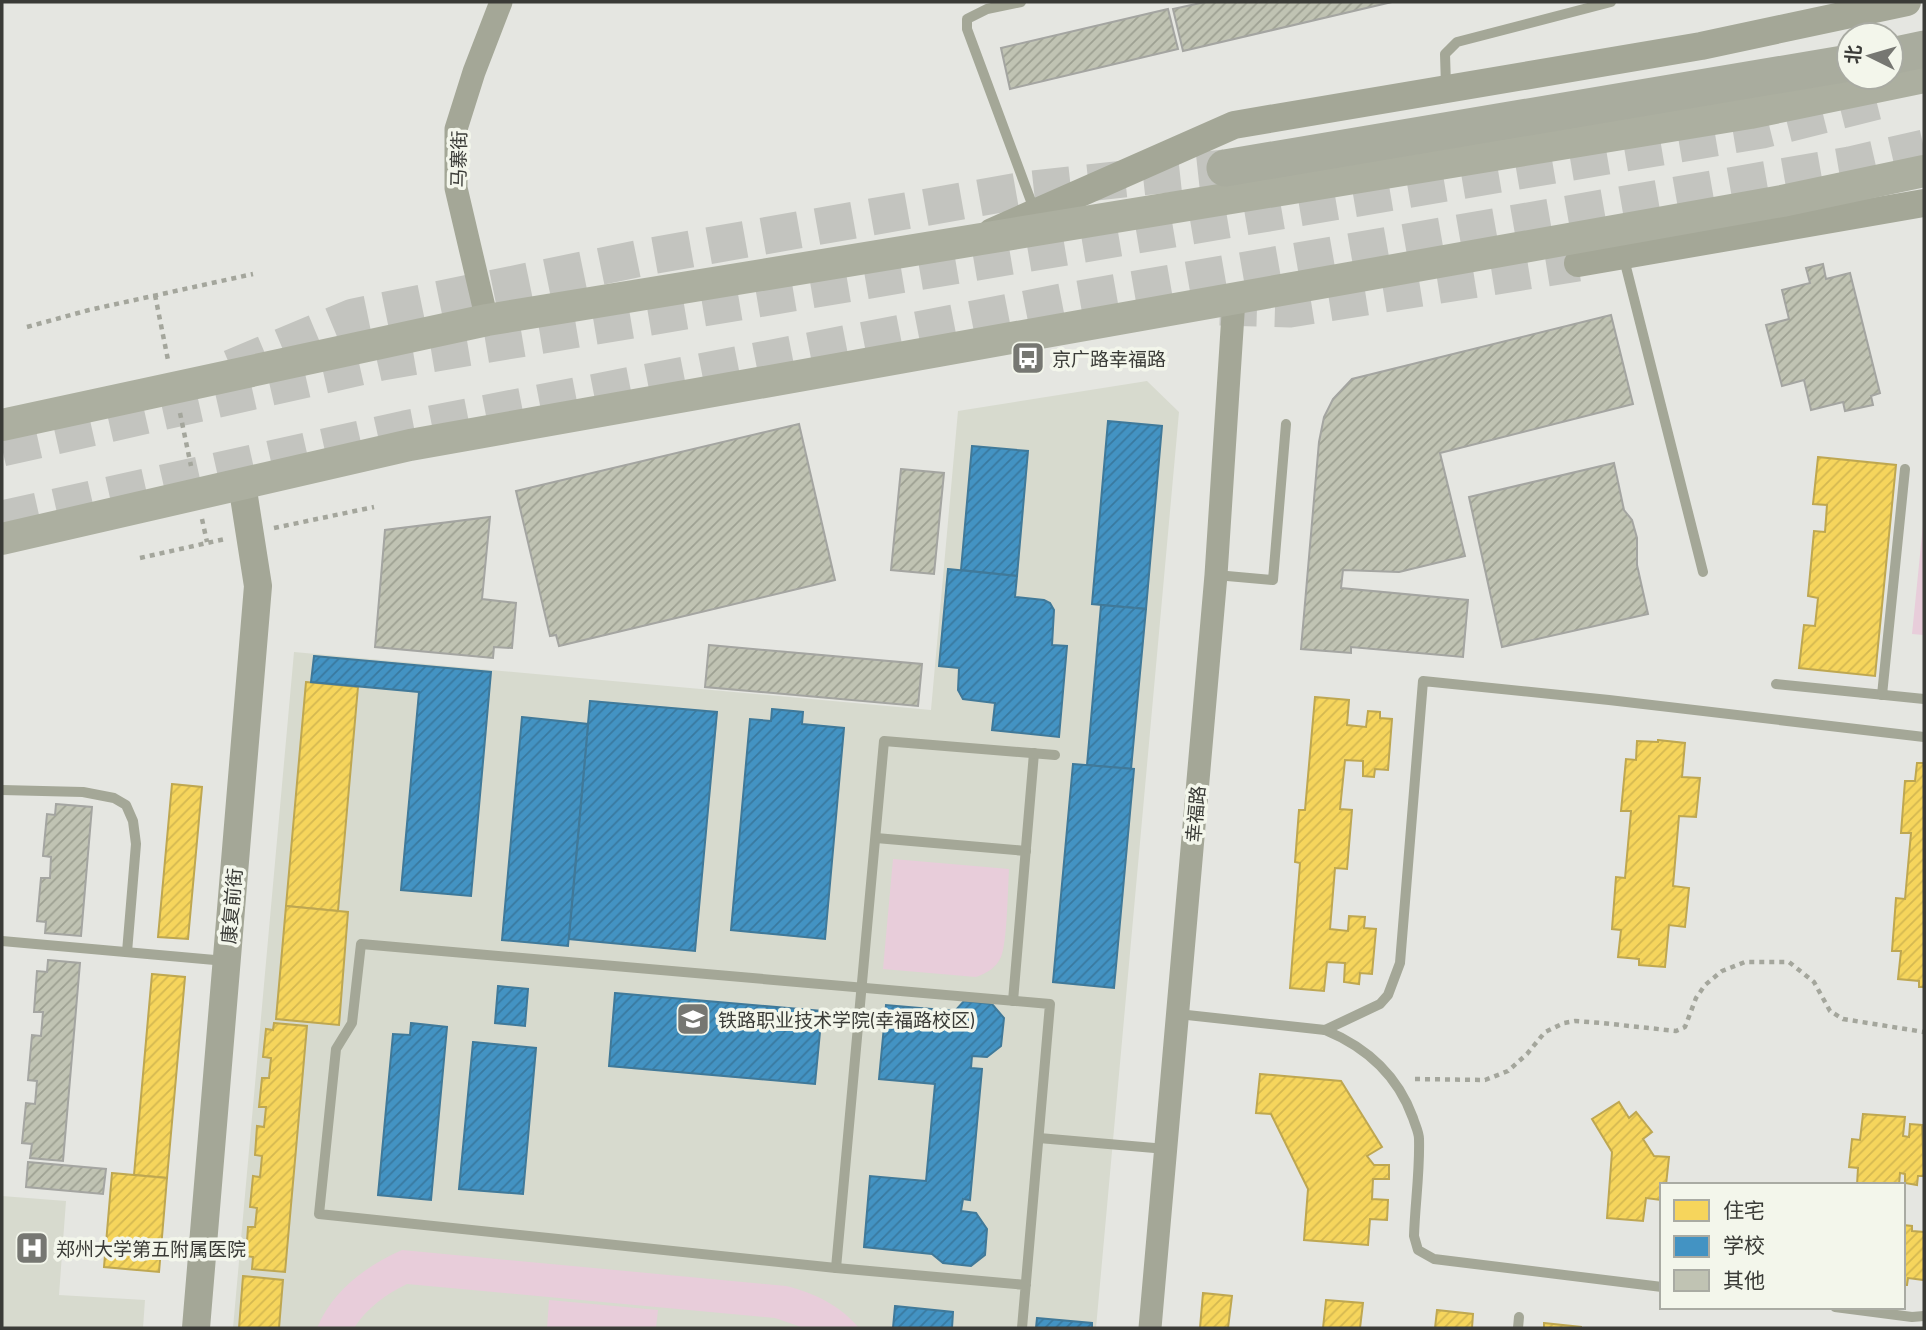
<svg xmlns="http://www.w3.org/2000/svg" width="1926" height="1330" viewBox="0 0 1926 1330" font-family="'Titillium Web','Noto Sans SC',sans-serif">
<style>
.built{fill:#d7dace}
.green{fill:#e8cdda}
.homes{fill:url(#homes-hatch);stroke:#bea751;stroke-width:2}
.schools{fill:url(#schools-hatch);stroke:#407999;stroke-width:2}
.building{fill:url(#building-hatch);stroke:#a4a5a1;stroke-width:2}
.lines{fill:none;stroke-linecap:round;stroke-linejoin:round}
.trunk-tunnel{stroke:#c3c4bf;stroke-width:37;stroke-dasharray:37 18;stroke-linecap:butt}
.path{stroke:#a4a69c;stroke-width:4.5;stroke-dasharray:5 5;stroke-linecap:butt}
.service{stroke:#a4a797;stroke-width:10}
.minor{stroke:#a4a797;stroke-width:23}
.tertiary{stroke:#a4a797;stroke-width:28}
.secondary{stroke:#acafa0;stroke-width:32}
.trunk{stroke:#a9ac9e;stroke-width:37}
.labels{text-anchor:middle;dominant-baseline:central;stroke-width:7;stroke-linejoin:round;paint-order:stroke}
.street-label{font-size:19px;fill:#3a3b37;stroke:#f3f6eb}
.poi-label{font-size:19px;fill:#3a3b37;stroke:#f3f6eb;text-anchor:start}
</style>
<defs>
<pattern id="homes-hatch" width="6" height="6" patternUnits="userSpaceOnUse" patternTransform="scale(1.75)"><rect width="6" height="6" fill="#f6d55c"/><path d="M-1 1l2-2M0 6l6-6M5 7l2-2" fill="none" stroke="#d4b851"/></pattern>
<pattern id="schools-hatch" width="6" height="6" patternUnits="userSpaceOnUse" patternTransform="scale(1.75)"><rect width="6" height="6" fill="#4393c3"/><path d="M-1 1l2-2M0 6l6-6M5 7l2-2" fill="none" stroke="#39799f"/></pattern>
<pattern id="building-hatch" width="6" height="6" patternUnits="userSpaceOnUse" patternTransform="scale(1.75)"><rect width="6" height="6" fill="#c0c3b3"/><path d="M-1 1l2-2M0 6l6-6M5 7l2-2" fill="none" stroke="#9da092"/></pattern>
</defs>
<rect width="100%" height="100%" fill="#e5e6e1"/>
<!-- built -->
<g class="built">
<polygon points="1147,381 1179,412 1096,1328 233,1328 294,652 931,710 958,411"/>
<polygon points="2,1196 66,1201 59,1295 145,1300 143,1328 2,1328"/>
</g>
<!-- green -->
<g class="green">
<polygon points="1923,525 1924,525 1924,635 1912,634"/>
<path d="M 893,859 L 1009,869 C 1008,887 1007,944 1001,957 C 996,968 987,973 976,977 L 883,969 Z"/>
<path d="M 402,1250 L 786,1286 C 814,1293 840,1305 859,1328 L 804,1328 L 775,1318 L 407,1284 C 386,1294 367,1308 354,1328 L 317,1328 C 333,1290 366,1266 402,1250 Z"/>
<polygon points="549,1300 658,1310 656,1328 547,1328"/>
</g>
<!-- homes -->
<g class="homes">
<polygon points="1818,457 1896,465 1875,676 1799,668 1804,625 1815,626 1818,598 1808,596 1814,531 1825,532 1827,505 1813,504"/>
<polygon points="306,682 358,687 338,911 286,906"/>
<polygon points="1315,697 1349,700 1347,725 1366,727 1368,711 1380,712 1380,718 1392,719 1388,770 1375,769 1374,777 1363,776 1363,761 1345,760 1340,809 1352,810 1347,869 1335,868 1330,929 1348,931 1349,916 1365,917 1364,928 1376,929 1372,974 1360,973 1359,984 1344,982 1345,963 1327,962 1324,991 1290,988 1300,863 1295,862 1299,810 1305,810"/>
<polygon points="1658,740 1685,743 1682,777 1700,778 1696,817 1679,816 1673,886 1689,888 1685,927 1669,925 1665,967 1639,965 1639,959 1618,957 1621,930 1612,929 1616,877 1625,878 1631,811 1621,811 1626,759 1636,760 1637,741 1658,742"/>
<polygon points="1917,763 1924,763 1924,987 1919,987 1919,981 1898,979 1901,951 1892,951 1896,898 1905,899 1911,833 1901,833 1905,781 1915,781"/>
<polygon points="172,784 202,787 188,939 158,937"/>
<polygon points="286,906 348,912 339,1025 276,1019"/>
<polygon points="152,974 185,977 167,1178 134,1175"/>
<polygon points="274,1023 307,1026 285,1272 252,1269 253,1257 246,1256 248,1227 255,1227 257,1208 250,1207 253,1176 260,1177 262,1156 255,1155 257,1126 264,1127 266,1107 259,1107 262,1078 269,1078 271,1058 263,1057 266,1029 273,1030"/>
<polygon points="1260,1074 1341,1081 1382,1147 1367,1156 1374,1165 1389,1165 1389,1179 1373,1179 1372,1199 1388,1200 1387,1220 1370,1219 1368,1245 1304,1240 1308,1189 1271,1114 1256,1113"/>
<polygon points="1619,1102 1629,1118 1636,1112 1652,1132 1643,1139 1654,1156 1669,1157 1666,1185 1662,1185 1662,1200 1646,1198 1643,1221 1607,1218 1612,1152 1592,1119"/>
<polygon points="1863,1114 1905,1117 1903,1136 1909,1137 1910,1124 1922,1125 1924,1176 1918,1176 1917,1185 1905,1183 1905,1174 1900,1173 1899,1185 1857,1185 1858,1168 1849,1167 1852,1139 1860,1140"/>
<polygon points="112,1173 167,1178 159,1272 104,1267"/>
<polygon points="1903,1225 1912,1226 1912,1231 1924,1232 1924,1280 1908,1278 1907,1285 1903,1285"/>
<polygon points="243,1276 283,1280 279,1328 239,1328"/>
<polygon points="1203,1293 1232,1296 1228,1328 1200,1328"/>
<polygon points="1326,1300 1363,1303 1360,1328 1316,1328 1323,1328"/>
<polygon points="1437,1310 1473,1314 1472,1328 1435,1328"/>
<polygon points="1544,1323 1581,1327 1581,1328 1544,1328"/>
</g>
<!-- schools -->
<g class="schools">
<polygon points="1108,421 1162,426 1146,609 1092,604"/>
<polygon points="972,446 1028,451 1017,576 961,570"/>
<polygon points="948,569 1017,576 1015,597 1044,600 1050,603 1054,610 1052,645 1067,646 1059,737 992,730 995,703 963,699 958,690 959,668 939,666"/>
<polygon points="1101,605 1146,609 1131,769 1087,765"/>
<polygon points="314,656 491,672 471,896 401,890 419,692 311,682"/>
<polygon points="590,701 717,712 695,951 569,939"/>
<polygon points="772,709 803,712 802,724 844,728 825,939 731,930 750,719 771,721"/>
<polygon points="522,717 588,724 568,946 502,940"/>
<polygon points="1073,764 1134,769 1114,988 1053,982"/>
<polygon points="498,986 528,989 525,1026 495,1023"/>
<polygon points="615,993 822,1011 815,1084 609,1066"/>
<polygon points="964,1001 992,1004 1004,1018 1001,1046 987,1057 972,1056 971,1068 982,1069 970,1200 963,1199 961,1211 976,1213 987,1229 985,1255 971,1266 943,1263 932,1254 864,1247 870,1176 926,1181 935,1084 879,1079 886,1005 955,1011"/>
<polygon points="411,1023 447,1027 431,1200 378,1195 393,1034 410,1035"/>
<polygon points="473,1042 536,1048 523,1194 459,1189"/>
<polygon points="895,1306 953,1312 952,1328 893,1328"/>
<polygon points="1037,1318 1092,1323 1092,1328 1036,1328"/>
</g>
<!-- building -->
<g class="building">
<polygon points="1205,2 1392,2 1183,51 1173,9"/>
<polygon points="1168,9 1178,49 1010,89 1001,48"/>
<polygon points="1823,264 1826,279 1850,273 1880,393 1871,396 1873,405 1845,411 1843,402 1811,410 1804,380 1782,386 1766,325 1789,319 1782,290 1810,283 1806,268"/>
<polygon points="1611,315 1633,404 1440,453 1465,556 1399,572 1343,570 1341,588 1468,600 1463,657 1351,647 1351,653 1301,649 1319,442 1324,417 1333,399 1352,379"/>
<polygon points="799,424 835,580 559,646 556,635 550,636 516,491"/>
<polygon points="1614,463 1624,510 1632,520 1637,538 1637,565 1648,614 1502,647 1469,497"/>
<polygon points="901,469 944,473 934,574 891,570"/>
<polygon points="490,517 482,599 516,603 512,648 494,647 493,658 375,647 385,530"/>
<polygon points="709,645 922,664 918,706 705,687"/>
<polygon points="56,804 92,807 81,936 45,933 46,922 37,921 41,878 50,878 51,857 43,856 47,814 55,815"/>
<polygon points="48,960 80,963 63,1161 30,1158 32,1144 22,1143 26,1103 35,1104 37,1081 28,1080 32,1035 41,1036 43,1012 34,1012 37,971 47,972"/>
<polygon points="28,1162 106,1169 103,1194 26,1187"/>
</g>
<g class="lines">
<!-- trunk-tunnel -->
<g class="trunk-tunnel">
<polyline points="1220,307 1290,309 1578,263"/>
<polyline points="231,368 353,317 651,256 1024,190 1225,168"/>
<polyline points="2,448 382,362 1762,130 1882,100"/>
<polyline points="2,519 405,429 1062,302 1850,165 1924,148"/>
</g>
<!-- path -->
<g class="path">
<polyline points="155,295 168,360"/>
<polyline points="27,327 89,310 253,274"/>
<polyline points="180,413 191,466"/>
<polyline points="202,519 207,542"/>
<polyline points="274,528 374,507"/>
<polyline points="140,558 225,539"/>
<polyline points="1415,1079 1485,1080 1508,1071 1527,1054 1545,1032 1564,1023 1575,1021 1602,1023 1676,1031 1685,1027 1696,998 1705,985 1722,971 1745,962 1789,962 1814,982 1830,1011 1843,1019 1924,1032"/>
</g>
<!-- service -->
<g class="service">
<polyline points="1021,2 987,9 967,19 967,29 1035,212"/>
<polyline points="1446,86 1445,54 1457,42 1611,2"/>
<polyline points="1623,255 1703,572"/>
<polyline points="1216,575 1273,580 1286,424"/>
<polyline points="1776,684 1924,699"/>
<polyline points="1882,695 1905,469"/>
<polyline points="2,790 83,792 114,798 126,805 133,821 136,844 127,952"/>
<polyline points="876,838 1026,851"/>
<polyline points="2,941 226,961"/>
<polyline points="1013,1001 1034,753"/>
<path d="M 1178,1014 L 1325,1030 C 1366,1047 1398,1076 1413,1118 C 1415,1125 1419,1132 1419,1139 C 1420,1171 1415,1204 1414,1236 L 1418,1250 L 1434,1259 L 1662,1287"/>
<polyline points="1325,1030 1380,1004 1388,995 1400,963 1423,681 1609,700 1924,737"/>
<polyline points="1039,1138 1166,1149"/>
<polyline points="836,1268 884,741 1055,755"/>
<polyline points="1835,1307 1912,1317 1924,1316"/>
<polyline points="1022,1328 1050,1004 361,944 352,1023 336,1049 319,1214 836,1268 1026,1285"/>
<polyline points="1518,1328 1519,1317"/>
</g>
<!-- minor -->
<g class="minor">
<polyline points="487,320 456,188 456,129 474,72 501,2"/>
<polyline points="1150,1328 1216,575 1234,299"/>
</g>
<!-- tertiary -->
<g class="tertiary">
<polyline points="992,232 1234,125 1701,46 1907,2"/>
<polyline points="1578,263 1924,203"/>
<polyline points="196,1328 258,586 242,484"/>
</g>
<!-- secondary -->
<g class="secondary">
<polyline points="2,425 487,320 1750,113 1924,77"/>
<polyline points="2,539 410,445 1782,201 1924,171"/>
</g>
<!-- trunk -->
<g class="trunk">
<polyline points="1891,56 1924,49"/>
<polyline points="1225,168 1849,63"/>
</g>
</g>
<!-- icons -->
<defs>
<symbol id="bus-square" viewBox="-11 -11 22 22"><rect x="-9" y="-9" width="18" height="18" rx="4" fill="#767772" stroke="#f3f6eb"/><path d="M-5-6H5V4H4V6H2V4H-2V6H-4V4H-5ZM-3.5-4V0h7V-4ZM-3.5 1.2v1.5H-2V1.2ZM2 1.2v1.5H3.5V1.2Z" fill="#fff"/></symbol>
<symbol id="university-square" viewBox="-11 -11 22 22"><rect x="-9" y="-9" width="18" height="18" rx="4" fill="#767772" stroke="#f3f6eb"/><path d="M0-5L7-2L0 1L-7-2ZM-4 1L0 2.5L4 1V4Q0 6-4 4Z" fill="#fff"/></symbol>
<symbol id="hospital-square" viewBox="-11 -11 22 22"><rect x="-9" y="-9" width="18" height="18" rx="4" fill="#767772" stroke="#f3f6eb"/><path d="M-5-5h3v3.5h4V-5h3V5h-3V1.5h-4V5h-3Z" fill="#fff"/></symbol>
</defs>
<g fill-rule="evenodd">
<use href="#bus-square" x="1009" y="339" width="38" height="38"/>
<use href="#university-square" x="674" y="1000" width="38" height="38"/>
<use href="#hospital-square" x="13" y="1229" width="38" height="38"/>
</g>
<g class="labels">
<!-- street labels -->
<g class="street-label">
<text transform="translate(458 159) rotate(-89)">马寨街</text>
<text transform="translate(1195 814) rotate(-85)">幸福路</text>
<text transform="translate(231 906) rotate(-85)">康复前街</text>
</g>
<!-- poi labels -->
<g class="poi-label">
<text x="1052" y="358">京广路幸福路</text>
<text x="718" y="1019">铁路职业技术学院(幸福路校区)</text>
<text x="56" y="1248">郑州大学第五附属医院</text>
</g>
</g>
<!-- border -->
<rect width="1926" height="1330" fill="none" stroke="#3a3b37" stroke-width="7"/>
<!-- legend -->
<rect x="1660" y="1183" width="245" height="126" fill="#f3f6eb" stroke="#a9aba3" stroke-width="2"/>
<rect x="1674" y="1200" width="35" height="21" fill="#f6d55c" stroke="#a9aba3" stroke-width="2"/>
<text x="1723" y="1218" font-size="21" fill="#3a3b37">住宅</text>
<rect x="1674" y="1236" width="35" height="21" fill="#4393c3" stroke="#a9aba3" stroke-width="2"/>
<text x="1723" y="1253" font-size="21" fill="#3a3b37">学校</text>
<rect x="1674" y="1270" width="35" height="21" fill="#c0c3b3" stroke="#a9aba3" stroke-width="2"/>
<text x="1723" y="1288" font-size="21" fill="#3a3b37">其他</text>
<!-- north arrow -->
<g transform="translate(1870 56) rotate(275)"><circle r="33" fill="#f3f6eb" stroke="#a9aba3" stroke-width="2"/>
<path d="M0-5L12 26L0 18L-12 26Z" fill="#767772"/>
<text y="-10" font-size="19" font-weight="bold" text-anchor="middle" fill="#3a3b37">北</text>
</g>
</svg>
